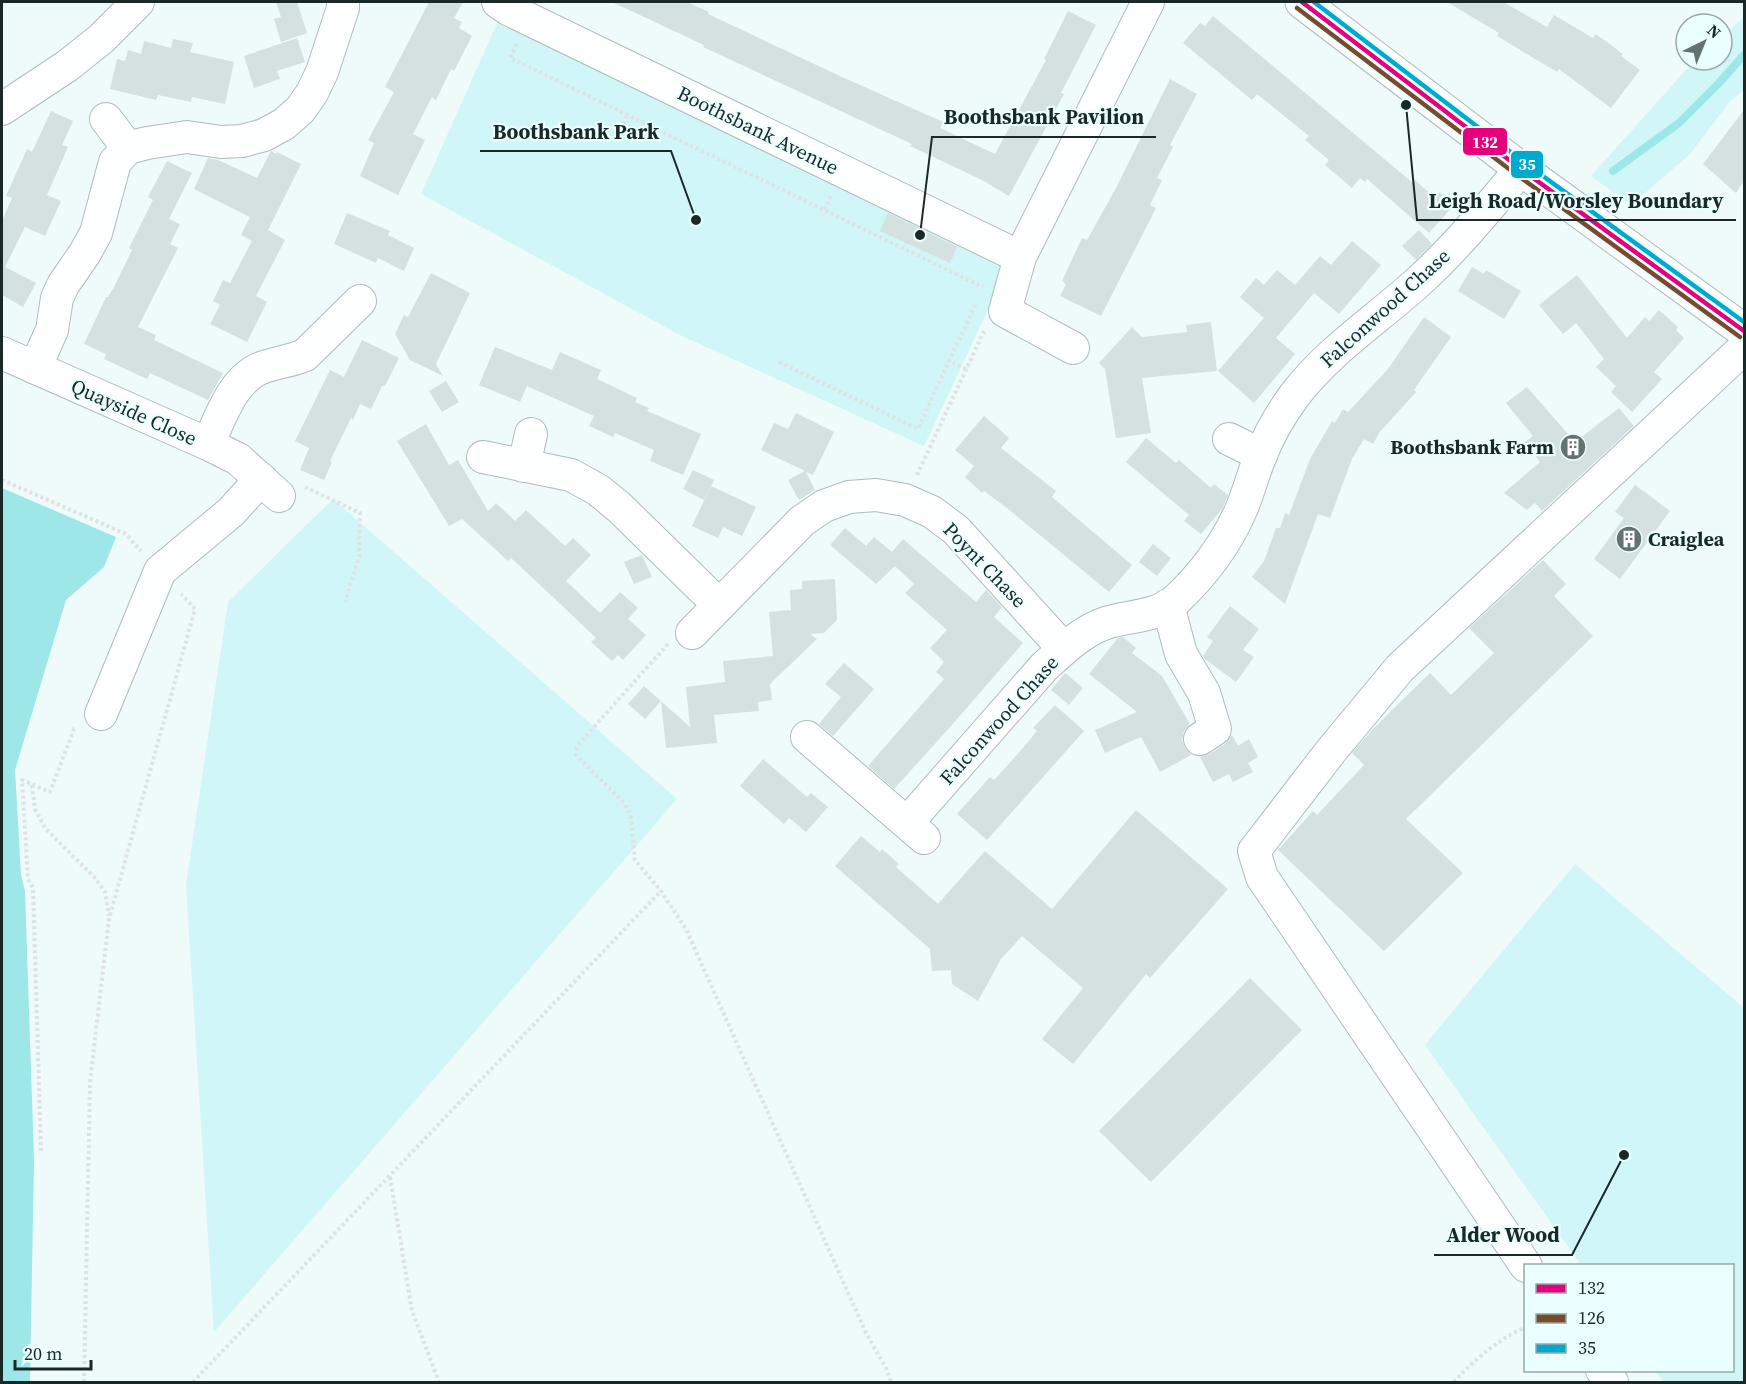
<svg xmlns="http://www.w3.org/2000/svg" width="1746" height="1384" viewBox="0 0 1746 1384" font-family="'Source Serif 4',serif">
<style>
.green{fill:#d0f6f7}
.water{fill:#9ee7e8}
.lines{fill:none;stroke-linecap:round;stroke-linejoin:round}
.stream{stroke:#9ee7e8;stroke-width:8}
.building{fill:#d5e0e0}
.minor-casing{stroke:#b0bbbb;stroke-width:34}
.major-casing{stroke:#b0bbbb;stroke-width:35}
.path{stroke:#dfe2e2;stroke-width:4;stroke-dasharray:3 3;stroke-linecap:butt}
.minor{stroke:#fdfefe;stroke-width:32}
.major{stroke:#fdfefe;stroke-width:33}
.bus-1-casing{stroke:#eaffff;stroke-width:9}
.bus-2-casing{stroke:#eaffff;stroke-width:9}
.bus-3-casing{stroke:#eaffff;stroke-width:9}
.bus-1{stroke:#e5007d;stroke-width:4.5}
.bus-2{stroke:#7a4b2a;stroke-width:4.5}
.bus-3{stroke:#00a9ce;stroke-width:4.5}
.labels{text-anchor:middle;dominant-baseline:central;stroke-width:4.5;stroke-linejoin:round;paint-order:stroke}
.street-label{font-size:20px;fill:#1b2828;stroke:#eaffff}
.poi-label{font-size:20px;font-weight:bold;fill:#1b2828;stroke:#eaffff;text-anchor:end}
.leader{fill:none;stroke:#1b2828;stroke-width:2}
.callout-dot{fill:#1b2828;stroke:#eaffff;stroke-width:2}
.callout-label{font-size:21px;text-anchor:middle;font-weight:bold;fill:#1b2828;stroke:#eaffff;stroke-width:4.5;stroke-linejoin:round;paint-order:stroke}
.line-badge{stroke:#eaffff;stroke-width:2}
.badge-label{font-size:16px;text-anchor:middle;font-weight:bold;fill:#fff}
</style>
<rect width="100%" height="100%" fill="#effafa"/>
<!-- green -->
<g class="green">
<polygon points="1744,14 1744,90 1731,100 1690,154 1631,205 1591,176 1695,60 1722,60 1722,36 1741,20"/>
<polygon points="500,17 1010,263 924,446 678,334 421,194"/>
<polygon points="333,499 677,799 214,1332 186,885 228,602"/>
<polygon points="1575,864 1744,1008 1744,1382 1664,1382 1655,1371 1732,1370 1732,1266 1581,1265 1425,1045"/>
</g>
<!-- water -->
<polygon class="water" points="2,488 116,537 104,567 66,600 15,770 21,875 25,891 34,1160 30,1382 2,1382"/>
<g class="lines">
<!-- stream -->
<polyline class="stream" points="1613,171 1679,123 1719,83 1744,55"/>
</g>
<!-- building -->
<g class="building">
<polygon points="276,2 297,2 307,33 281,42 274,19 281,17"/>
<polygon points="429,2 463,2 454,18 462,22 459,28 472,36 454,71 451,69 436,100 432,97 413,134 425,140 398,195 360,176 374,143 368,140 394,92 385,87"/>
<polygon points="612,2 687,2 709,12 708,14 842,77 943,122 940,128 995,154 1046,60 1044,59 1068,11 1096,25 1061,93 1064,94 1009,196 982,180 910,146 912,144 703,47 704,45"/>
<polygon points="1447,2 1503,2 1547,27 1554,15 1593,38 1596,34 1623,54 1621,56 1640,70 1611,108 1559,69 1557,72 1497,36 1499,33"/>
<polygon points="1213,16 1413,183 1415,180 1434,197 1439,192 1454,205 1429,233 1367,179 1365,182 1360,178 1352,188 1325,165 1329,160 1305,140 1309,136 1257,94 1252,100 1183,43 1200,23 1205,26"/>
<polygon points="297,38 305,62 277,71 280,79 254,88 244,56"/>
<polygon points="173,39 193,43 190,52 234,62 225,104 192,97 191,102 158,95 156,100 110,89 117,59 125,61 128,50 141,54 144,41 171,48"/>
<polygon points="1170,79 1197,94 1170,145 1173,147 1157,178 1162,180 1150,205 1156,208 1101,316 1060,296 1066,284 1062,281 1082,238 1087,240 1116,188"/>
<polygon points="1744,110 1744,181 1736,193 1703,164"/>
<polygon points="51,111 73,121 62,145 68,147 47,195 61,201 45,236 25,227 5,267 36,283 23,307 2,295 2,221 12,198 6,196 27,149 32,152"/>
<polygon points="271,151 276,154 277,152 301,164 268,230 285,240 256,296 267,302 247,342 210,324 220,305 213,301 223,280 230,283 252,241 241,235 250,217 194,189 208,158 218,160 257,178"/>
<polygon points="167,161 192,173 169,219 180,224 170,244 178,248 138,327 156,335 154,340 223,373 208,400 150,373 147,379 104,359 106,354 84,344 106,297 108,297 114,287 132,250 129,248 153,200 148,197"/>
<polygon points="347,213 390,231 388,235 414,248 404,271 378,258 376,263 334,244"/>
<polygon points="888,213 957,247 950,263 880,231"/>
<polygon points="1419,230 1432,244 1416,260 1402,246"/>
<polygon points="1352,241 1381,265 1339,314 1314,293 1276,338 1295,354 1254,403 1218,371 1264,318 1240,297 1256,278 1264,285 1277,270 1295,285 1320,256 1331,265"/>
<polygon points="1472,267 1484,274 1486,270 1521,291 1504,319 1458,291"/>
<polygon points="431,273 470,293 436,364 443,376 410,360 395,334 404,315 408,317"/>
<polygon points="1577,275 1627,338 1645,317 1649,321 1659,310 1678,327 1676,330 1684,338 1654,372 1662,379 1632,412 1611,392 1616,386 1596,367 1604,359 1576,323 1563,334 1539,305"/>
<polygon points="1424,317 1451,337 1414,390 1416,392 1379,433 1373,444 1364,439 1352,459 1330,518 1318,514 1285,604 1252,577 1264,561 1276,528 1280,528 1285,513 1289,515 1310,459 1332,421 1335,423 1343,409 1348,412 1388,369"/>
<polygon points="1211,322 1217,371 1142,378 1151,433 1116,438 1105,369 1099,363 1132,327 1142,337 1187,332 1186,325"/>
<polygon points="362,340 399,358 385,386 382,386 371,409 360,404 353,420 351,418 330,461 332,462 324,480 300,470 309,448 295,441 330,370 344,377"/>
<polygon points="495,347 552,370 560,352 601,370 597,379 637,398 635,402 649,408 647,411 701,434 683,475 650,461 654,450 615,433 613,437 589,426 594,416 527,386 520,402 479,385"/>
<polygon points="446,381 459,402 442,412 429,391"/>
<polygon points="1527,387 1575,442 1619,408 1634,426 1542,511 1535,503 1527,510 1504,493 1540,462 1525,442 1533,436 1506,403"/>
<polygon points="796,413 834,432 813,475 806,472 815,490 799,500 788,480 805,471 761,450 774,423 788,429"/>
<polygon points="984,416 1009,438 1001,448 1056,491 1052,497 1132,565 1109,592 1007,508 984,491 982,493 965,477 974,466 955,450"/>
<polygon points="426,424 449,465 458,460 488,511 496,503 515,521 526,510 565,546 573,538 591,555 566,581 600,613 620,592 638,608 628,619 646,635 623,660 618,655 612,661 591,642 596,638 555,599 511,558 508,561 462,519 449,526 397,441"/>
<polygon points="1146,438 1176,463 1179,460 1211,488 1214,484 1228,495 1222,509 1201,534 1184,521 1189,515 1126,462"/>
<polygon points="693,470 714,480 704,500 683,489"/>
<polygon points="1635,485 1670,511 1620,579 1594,559 1624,518 1615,512"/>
<polygon points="711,486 756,507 742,536 723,527 718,538 692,526"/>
<polygon points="845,528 866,546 874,537 892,552 903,539 976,602 986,590 1002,607 994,617 1023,643 952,725 894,789 868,766 944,679 936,672 944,662 930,648 947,630 905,593 914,584 895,566 876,584 830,545"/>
<polygon points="1153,544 1171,558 1157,576 1139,562"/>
<polygon points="642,555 652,577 634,584 624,562"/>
<polygon points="1543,560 1566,584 1554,596 1593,636 1406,819 1463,873 1384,951 1278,850 1313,811 1317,815 1364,765 1352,753 1374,728 1430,673 1451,695 1494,653 1469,628"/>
<polygon points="835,579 837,620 824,633 810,634 817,639 770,684 772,700 758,702 759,711 714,715 717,743 666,748 661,701 645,719 628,704 644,686 690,727 686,687 725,682 723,661 773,656 769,612 791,610 790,590 802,589 802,581"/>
<polygon points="1230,606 1259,629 1243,650 1254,657 1236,682 1205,659 1203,656 1213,641 1207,637"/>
<polygon points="1123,637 1136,648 1132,653 1162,676 1190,724 1184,731 1182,740 1185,748 1191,755 1160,772 1141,737 1105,753 1095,730 1137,712 1089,674 1118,638"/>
<polygon points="844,663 874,689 833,736 819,724 841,697 825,684"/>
<polygon points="1065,673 1083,688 1069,705 1051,690"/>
<polygon points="1055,705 1084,731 987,840 957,814 990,777 994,780 1016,756 1037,731 1033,728"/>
<polygon points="1232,735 1238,746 1249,739 1258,757 1248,763 1253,772 1233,782 1229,774 1213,782 1200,757 1210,754 1225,744"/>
<polygon points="763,759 807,797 811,793 828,807 806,832 789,818 784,824 740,786"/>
<polygon points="1136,810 1228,889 1150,978 1146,974 1073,1064 1042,1039 1083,988 1022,936 1001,959 978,1001 952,984 951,970 932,971 930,949 835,866 861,836 880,852 882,849 899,864 896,867 938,904 985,851 1052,909"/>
<polygon points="1250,978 1302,1030 1151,1182 1099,1131"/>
</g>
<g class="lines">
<defs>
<g id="minor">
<polyline points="498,2 508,9 1020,257"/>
<polyline points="2,109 67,66 101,39 138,2"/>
<polyline points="106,119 128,148"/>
<polyline points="1073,348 1005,311 1020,257 1148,2"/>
<polyline points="2,353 208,444 238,459 279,496"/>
<polyline points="35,368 52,330 57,298 63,285 85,253 96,233 115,162 128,148 147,143 187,137 221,142 242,141 264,135 284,124 300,110 312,93 322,72 343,8 343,2"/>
<polyline points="1229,439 1261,455"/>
<path d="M 208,444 C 221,417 233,377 264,367 C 278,362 291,361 305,355 L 360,301"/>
<polyline points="483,457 571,475 598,490 620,508 719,605"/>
<polyline points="524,466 531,434"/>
<polyline points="1168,605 1181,654 1204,693 1215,729 1200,739"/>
<polyline points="692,633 802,521 824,506 849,497 876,495 905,500 932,512 956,530 1064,649"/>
<polyline points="101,714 160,571 231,512 261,479"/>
<polyline points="807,737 924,838"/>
<path d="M 907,823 L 1044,667 C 1063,650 1082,631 1106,623 C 1128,616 1156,617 1175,601 C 1202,576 1226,544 1241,510 C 1249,492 1253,473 1261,455 C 1269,434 1281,414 1294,396 C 1328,351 1376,320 1417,283 C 1456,248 1488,208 1521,169"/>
<polyline points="1526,1266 1262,877 1254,851 1331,751 1400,668 1744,348"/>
<polyline points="1602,1370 1612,1382"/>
</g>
<polyline id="major" points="1302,2 1521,169 1744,331"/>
</defs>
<!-- minor casing -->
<use href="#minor" class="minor-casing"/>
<!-- major casing -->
<use href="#major" class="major-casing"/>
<!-- path -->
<g class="path">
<polyline points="517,44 510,58 983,287"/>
<polyline points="620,129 627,115"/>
<polyline points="825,210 831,196"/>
<polyline points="779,362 918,429 949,361"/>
<polyline points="966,369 949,361 976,304"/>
<polyline points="917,475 985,329"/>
<polyline points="2,480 126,534 141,551"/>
<polyline points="305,487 360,513 359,557 345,602"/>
<polyline points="668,644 577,746 576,755 625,804 631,818 635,860 661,891 686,929 866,1333 886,1368 891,1382"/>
<polyline points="32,785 35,809 45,828 95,878 105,892 109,916"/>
<polyline points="41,1151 33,888 28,879 22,780 50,792 74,729 77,728"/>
<polyline points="390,1177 412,1311 439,1382"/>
<polyline points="84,1382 90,1082 109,919 195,609 181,594"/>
<polyline points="193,1382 661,891"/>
<path d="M 1454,1382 C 1474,1360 1498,1339 1526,1327"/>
</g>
<!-- minor -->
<use href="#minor" class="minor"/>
<!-- major -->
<use href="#major" class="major"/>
<defs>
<polyline id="bus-1" points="1302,2 1521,169 1744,331"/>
<polyline id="bus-2" points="1297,8 1517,175 1740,337"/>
<polyline id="bus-3" points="1314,2 1525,163 1744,322"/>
</defs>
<!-- bus-1 casing -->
<use href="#bus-1" class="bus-1-casing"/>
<!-- bus-2 casing -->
<use href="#bus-2" class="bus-2-casing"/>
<!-- bus-3 casing -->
<use href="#bus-3" class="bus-3-casing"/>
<!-- bus-1 -->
<use href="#bus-1" class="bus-1"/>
<!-- bus-2 -->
<use href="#bus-2" class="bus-2"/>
<!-- bus-3 -->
<use href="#bus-3" class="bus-3"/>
</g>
<!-- icons -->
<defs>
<symbol id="building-disc" viewBox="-11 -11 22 22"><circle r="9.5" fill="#657272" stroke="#eaffff"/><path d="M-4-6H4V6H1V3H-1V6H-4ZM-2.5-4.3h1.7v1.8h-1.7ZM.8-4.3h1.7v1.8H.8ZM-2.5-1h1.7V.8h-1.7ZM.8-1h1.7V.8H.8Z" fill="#fff"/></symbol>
</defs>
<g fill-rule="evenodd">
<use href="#building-disc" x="1558" y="432" width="30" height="30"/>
<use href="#building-disc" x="1614" y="524" width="30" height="30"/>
</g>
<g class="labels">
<!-- street labels -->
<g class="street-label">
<text transform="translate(758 130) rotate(26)">Boothsbank Avenue</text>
<text transform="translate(1385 308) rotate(-42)">Falconwood Chase</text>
<text transform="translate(134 412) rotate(24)">Quayside Close</text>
<text transform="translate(985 565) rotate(46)">Poynt Chase</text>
<text transform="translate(999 720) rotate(-48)">Falconwood Chase</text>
</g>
<!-- poi labels -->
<g class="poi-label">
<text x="1554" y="447">Boothsbank Farm</text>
<text x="1648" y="539" text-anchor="start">Craiglea</text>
</g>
</g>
<!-- callouts -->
<path class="leader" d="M920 235L932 137H1156M696 220L671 151H480M1406 105L1417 220H1736M1624 1155L1572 1255H1434"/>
<g class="callout-dot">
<circle cx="920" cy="235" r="6"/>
<circle cx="696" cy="220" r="6"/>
<circle cx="1406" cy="105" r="6"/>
<circle cx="1624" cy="1155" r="6"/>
</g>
<g class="callout-label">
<text x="1044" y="124">Boothsbank Pavilion</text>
<text x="576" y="139">Boothsbank Park</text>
<text x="1576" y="208">Leigh Road/Worsley Boundary</text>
<text x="1503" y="1242">Alder Wood</text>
</g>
<g class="line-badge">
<rect x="1462" y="127" width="46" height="29" rx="6" fill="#e5007d"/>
<rect x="1510" y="150" width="34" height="29" rx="6" fill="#00a9ce"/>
</g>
<g class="badge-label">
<text x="1485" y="148">132</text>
<text x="1527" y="170">35</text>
</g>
<!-- border -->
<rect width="1746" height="1384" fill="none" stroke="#1b2828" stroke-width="6"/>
<!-- legend -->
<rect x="1524" y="1264" width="210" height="108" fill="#eaffff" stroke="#97a9a9" stroke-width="1.5"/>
<rect x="1536" y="1284" width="30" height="9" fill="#e5007d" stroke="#97a9a9" stroke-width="1.5"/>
<text x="1578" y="1294" font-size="18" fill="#1b2828">132</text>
<rect x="1536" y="1314" width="30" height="9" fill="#7a4b2a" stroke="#97a9a9" stroke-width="1.5"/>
<text x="1578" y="1324" font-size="18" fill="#1b2828">126</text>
<rect x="1536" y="1344" width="30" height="9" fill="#00a9ce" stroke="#97a9a9" stroke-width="1.5"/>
<text x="1578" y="1354" font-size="18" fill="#1b2828">35</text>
<!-- north arrow -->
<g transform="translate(1704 42) rotate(43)"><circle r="28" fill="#eaffff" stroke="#97a9a9" stroke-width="1.5"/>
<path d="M0-4.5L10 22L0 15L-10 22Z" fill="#657272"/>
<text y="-9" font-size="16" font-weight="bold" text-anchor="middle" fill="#1b2828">N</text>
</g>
<!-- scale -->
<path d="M15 1360v9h76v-9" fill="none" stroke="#1b2828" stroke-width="3"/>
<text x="24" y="1360" font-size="18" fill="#1b2828" stroke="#eaffff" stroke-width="4.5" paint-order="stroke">20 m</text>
</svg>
